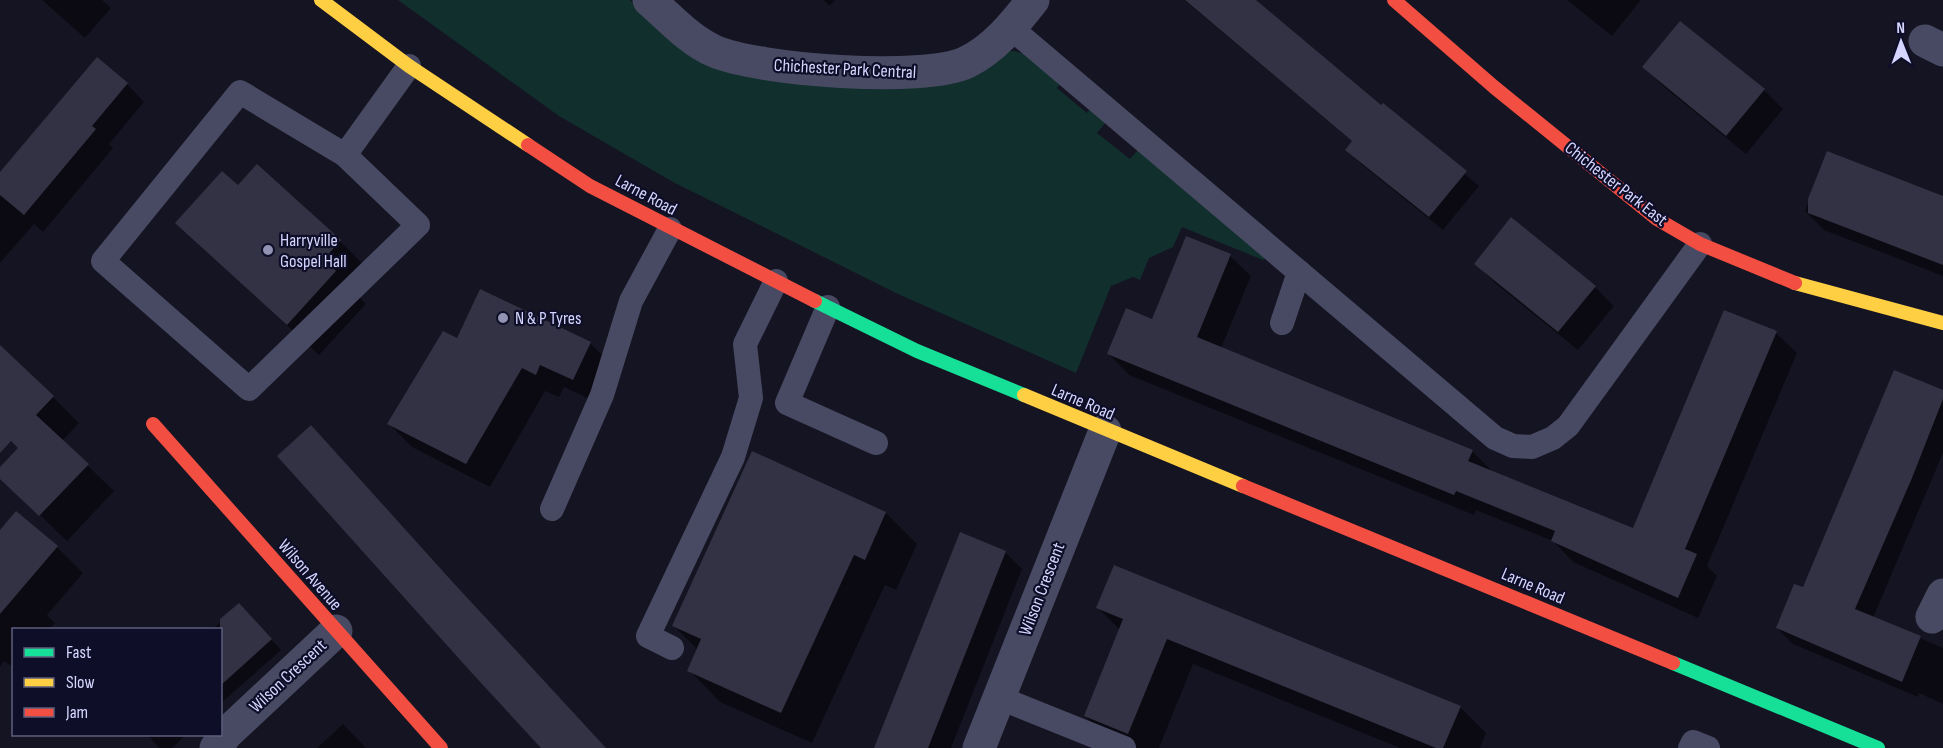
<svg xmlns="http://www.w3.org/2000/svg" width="1943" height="748" viewBox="0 0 1943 748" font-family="'Sofia Sans Condensed',sans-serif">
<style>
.green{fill:#112f2c}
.shadow{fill:#0007}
.building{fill:#333244}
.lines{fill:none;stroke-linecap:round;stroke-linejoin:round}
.lane{stroke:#484a63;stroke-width:24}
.street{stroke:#484a63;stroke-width:33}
.fast{stroke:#16e098;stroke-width:14}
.slow{stroke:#ffcf43;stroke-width:14}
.jam{stroke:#f24e42;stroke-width:14}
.poi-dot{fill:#9292b2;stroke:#0f0e28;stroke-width:2}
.labels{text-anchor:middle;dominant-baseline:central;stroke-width:4.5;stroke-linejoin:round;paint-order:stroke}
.street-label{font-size:18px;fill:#d5d6ff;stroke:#0f0e28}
.poi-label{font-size:18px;fill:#d5d6ff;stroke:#0f0e28;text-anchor:start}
</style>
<rect width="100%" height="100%" fill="#151422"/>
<!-- green -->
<polygon class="green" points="398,0 630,0 647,17 737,64 1014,51 1034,57 1064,79 1057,88 1087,113 1095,104 1111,116 1097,133 1130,159 1142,145 1269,254 1263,260 1182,227 1173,247 1149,258 1140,280 1133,277 1111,286 1076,373 898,294 673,182 559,116"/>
<!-- shadow -->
<g class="shadow">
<polygon points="42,0 102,0 111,8 85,38"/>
<polygon points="823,0 835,0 830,6"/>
<polygon points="1184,0 1253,0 1479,186 1443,230 1360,163 1347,150 1353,142"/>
<polygon points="1567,0 1641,0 1612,36"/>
<polygon points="1644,67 1764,90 1783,109 1746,154 1663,86"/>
<polygon points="127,84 144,102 109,144 113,148 43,232 34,224 0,263 0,174"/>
<polygon points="1828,153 1943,197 1943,276 1824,230 1805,211"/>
<polygon points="238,187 340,241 371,272 353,291 366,304 319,355 177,223"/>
<polygon points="1230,256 1251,276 1221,348 1472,451 1492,471 1634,530 1776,333 1797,353 1707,566 1717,576 1698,618 1573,562 1553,541 1476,510 1474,515 1129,375 1109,354"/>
<polygon points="1476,264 1595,287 1614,306 1578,350 1495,283"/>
<polygon points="481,291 590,343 614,367 597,403 564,387 559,397 545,391 490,487 412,447 389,424 457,340"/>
<polygon points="0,369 53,397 79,423 62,441 114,491 67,541 0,477 0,469 19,449 0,431"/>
<polygon points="1943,391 1943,453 1873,618 1943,648 1943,704 1919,693 1918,697 1793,644 1777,628"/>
<polygon points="326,443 605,748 544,748"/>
<polygon points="886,513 917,544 896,590 885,585 812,743 720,702 689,670 698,650 673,625"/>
<polygon points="0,533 57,547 83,573 47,615 55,623 49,630 14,630 14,668 4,661 0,667"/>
<polygon points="1005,552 1022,569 951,748 876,748"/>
<polygon points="239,605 281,650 220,704 220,630 212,630"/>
<polygon points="1098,608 1460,707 1486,733 1480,748 1400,748 1193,664 1159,748 1126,748 1112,742 1085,716 1120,630"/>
<polygon points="343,724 366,748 317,748"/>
<polygon points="147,734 187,734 172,748 159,748"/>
</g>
<!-- building -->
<g class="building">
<polygon points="1185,0 1256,0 1381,105 1383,103 1467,171 1429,217 1345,150 1352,141"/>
<polygon points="1680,21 1765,89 1726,136 1642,67"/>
<polygon points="97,57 128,83 92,126 96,129 24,215 0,195 0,172"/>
<polygon points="1827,151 1943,196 1943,265 1808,213 1808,199"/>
<polygon points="257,164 341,240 323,260 336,271 287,325 175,223 222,171 238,185"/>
<polygon points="1511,217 1596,286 1558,332 1474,264"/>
<polygon points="1186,236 1231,254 1197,337 1473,450 1468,461 1633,528 1724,310 1777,331 1685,549 1697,554 1678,598 1551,541 1555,531 1456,491 1454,495 1107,354 1126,308 1152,319"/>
<polygon points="480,289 591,342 573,380 540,365 536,375 522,368 466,464 387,424 443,331 457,338"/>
<polygon points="0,345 54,396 36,415 89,464 39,516 0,479 0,467 18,448 11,441 0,453"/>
<polygon points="1894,370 1943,390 1943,399 1912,478 1855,609 1921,636 1902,682 1776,628 1794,584 1803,587"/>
<polygon points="311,425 450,579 606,748 541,748 471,672 277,456"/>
<polygon points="752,451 886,512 865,560 854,555 781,713 687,671 701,639 672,626"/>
<polygon points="16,511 58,546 0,614 0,530"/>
<polygon points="960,532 1006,551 928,748 874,748"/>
<polygon points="1114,565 1461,706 1443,748 1436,748 1167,639 1128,734 1084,716 1123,619 1096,608"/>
<polygon points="239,603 272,639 220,686 220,619"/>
</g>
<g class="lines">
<!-- lane -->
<g class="lane">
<polyline points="1011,28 1495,438 1513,446 1532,447 1553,438 1568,426 1700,244"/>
<polyline points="345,155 240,92 103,261 249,389 418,225 345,155 409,66"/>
<polyline points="828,307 787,403 876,443"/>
<polyline points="1282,323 1299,272"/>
<polyline points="552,509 602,395 631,301 670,229"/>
<polyline points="672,648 648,636 733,457 751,398 745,344 776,281"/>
<polyline points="1000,698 1124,748"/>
<polyline points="1690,748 1693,742 1708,748"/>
</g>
<!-- street -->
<g class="street">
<path d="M 649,0 C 670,18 689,40 714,51 C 757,70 925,83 967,62 C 994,49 1015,23 1033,0"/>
<polyline points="1925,41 1943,50"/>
<polyline points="1932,617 1943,595"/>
<polyline points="216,748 226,734 336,631"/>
<polyline points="979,748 1105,431"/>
</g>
<!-- fast -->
<g class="fast">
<polyline points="815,301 917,351 1024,395"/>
<polyline points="1673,663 1878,748"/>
</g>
<!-- slow -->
<g class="slow">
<polyline points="321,0 409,66 528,145"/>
<polyline points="1795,283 1943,323"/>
<polyline points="1024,395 1243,486"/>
</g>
<!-- jam -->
<g class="jam">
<polyline points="1394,0 1494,87 1657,219 1700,244 1795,283"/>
<polyline points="528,145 590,186 815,301"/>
<polyline points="153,424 441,748"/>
<polyline points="1243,486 1673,663"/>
</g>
</g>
<!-- markers -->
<g class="poi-dot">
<circle cx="268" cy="250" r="6"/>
<circle cx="503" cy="318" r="6"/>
</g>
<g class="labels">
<!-- street labels -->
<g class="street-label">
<text transform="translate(845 69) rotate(3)">Chichester Park Central</text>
<text transform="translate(1616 184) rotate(38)">Chichester Park East</text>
<text transform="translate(646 195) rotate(28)">Larne Road</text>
<text transform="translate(1083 402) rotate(23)">Larne Road</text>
<text transform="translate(310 575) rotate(49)">Wilson Avenue</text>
<text transform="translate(1533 586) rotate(23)">Larne Road</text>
<text transform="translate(1042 589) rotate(-69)">Wilson Crescent</text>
<text transform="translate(288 676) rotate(-43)">Wilson Crescent</text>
</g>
<!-- poi labels -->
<g class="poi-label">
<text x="280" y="240">Harryville<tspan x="280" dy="21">Gospel Hall</tspan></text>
<text x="515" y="318">N &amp; P Tyres</text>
</g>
</g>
<!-- legend -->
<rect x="12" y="628" width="210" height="108" fill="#0f0e28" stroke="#5e5e7e" stroke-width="1.5"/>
<rect x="24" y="648" width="30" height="9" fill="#16e098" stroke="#5e5e7e" stroke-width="1.5"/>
<text x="66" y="658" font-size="18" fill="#d5d6ff">Fast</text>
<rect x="24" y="678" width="30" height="9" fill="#ffcf43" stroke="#5e5e7e" stroke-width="1.5"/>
<text x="66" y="688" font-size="18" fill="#d5d6ff">Slow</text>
<rect x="24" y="708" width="30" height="9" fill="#f24e42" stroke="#5e5e7e" stroke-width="1.5"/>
<text x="66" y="718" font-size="18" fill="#d5d6ff">Jam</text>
<!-- north arrow -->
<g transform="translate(1901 42) rotate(359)" stroke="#0f0e28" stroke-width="4.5" paint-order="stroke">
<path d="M0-4.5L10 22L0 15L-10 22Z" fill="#d5d6ff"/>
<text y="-9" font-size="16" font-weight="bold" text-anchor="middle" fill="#d5d6ff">N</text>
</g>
</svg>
